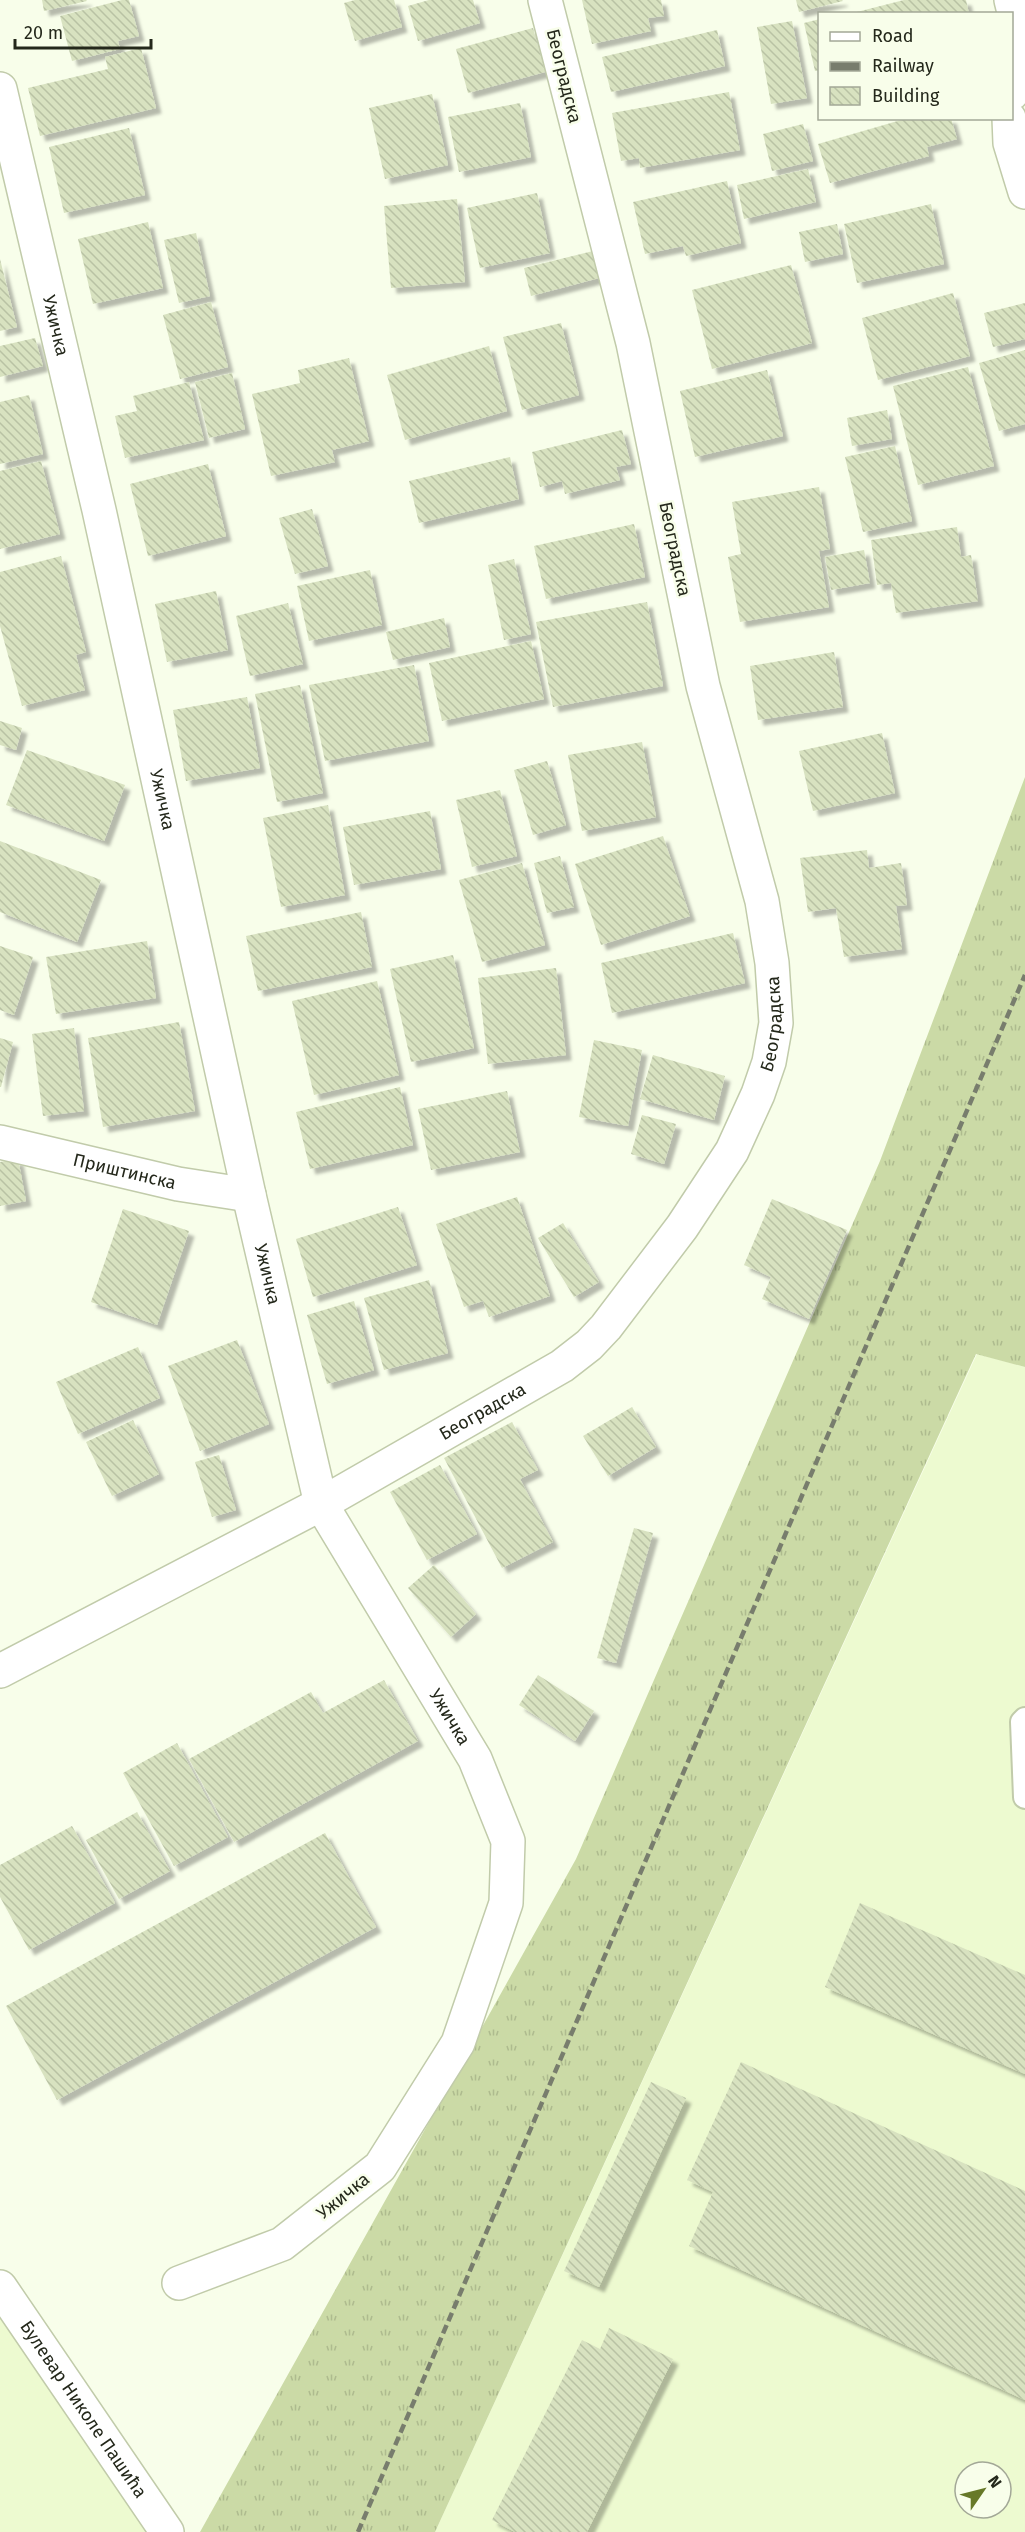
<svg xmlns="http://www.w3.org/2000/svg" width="1025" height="2532" viewBox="0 0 1025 2532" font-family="'Fira Sans',sans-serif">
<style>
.built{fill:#edfad0;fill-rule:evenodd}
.grass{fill:url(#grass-tufts)}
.building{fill:url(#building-back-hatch);filter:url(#shadow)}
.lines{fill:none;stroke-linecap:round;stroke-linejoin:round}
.lane-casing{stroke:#c1cbaa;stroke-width:26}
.street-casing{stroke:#c1cbaa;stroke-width:36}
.secondary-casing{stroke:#c1cbaa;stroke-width:36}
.lane{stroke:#fff;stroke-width:22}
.street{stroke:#fff;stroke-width:33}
.secondary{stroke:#fff;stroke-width:33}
.rail{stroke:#787d6d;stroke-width:4.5;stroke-dasharray:9 4.5;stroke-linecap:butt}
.labels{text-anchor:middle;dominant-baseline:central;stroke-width:5;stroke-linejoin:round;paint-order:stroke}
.street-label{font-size:18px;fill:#24281b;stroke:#f8feea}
</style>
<defs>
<pattern id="grass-tufts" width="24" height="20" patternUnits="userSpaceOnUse" patternTransform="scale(1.5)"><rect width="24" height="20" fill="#cbdaa6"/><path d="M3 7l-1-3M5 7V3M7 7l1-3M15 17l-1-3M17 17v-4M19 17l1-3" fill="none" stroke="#aebb8e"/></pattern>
<pattern id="building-back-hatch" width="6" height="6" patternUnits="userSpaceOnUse" patternTransform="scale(1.5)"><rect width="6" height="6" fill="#d8e2c0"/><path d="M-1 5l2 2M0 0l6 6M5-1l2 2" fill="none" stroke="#b9c2a4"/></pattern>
<filter id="shadow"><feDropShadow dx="5.5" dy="5.5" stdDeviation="1.5" flood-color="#0004"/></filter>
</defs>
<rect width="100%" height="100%" fill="#f8feea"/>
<!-- built -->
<g class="built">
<path d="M 977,1354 L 1025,1367 L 1025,2532 L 435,2532 ZM 965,2472 L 1001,2472 L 1001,2508 L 965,2508 Z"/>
<polygon points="0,2287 167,2532 0,2532"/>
</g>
<!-- grass -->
<polygon class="grass" points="1025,777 1025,1367 976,1354 435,2532 200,2532 576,1859 880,1161"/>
<!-- building -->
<g class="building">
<polygon points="42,0 86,0 87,1 44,11"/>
<polygon points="122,0 129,0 139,36 118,41 120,49 72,61 60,16"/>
<polygon points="355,0 394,0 402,27 355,41 344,3"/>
<polygon points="429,0 473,0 480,23 418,41 408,6"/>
<polygon points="582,0 661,0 664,16 648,18 651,31 592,44"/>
<polygon points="796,0 842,0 843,1 799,12"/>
<polygon points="904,0 966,0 969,14 849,14"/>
<polygon points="820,19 820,70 815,71 804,23"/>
<polygon points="792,21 807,98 771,104 757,27"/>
<polygon points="533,28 545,72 468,93 456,49"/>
<polygon points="717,30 725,66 611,92 602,57"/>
<polygon points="141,48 156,108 40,136 28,88 108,69 105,57"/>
<polygon points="729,92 740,150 640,168 639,158 621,161 612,113"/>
<polygon points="432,94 448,165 385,179 369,108"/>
<polygon points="520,103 531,157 459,172 448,117"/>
<polygon points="908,118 951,118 957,139 927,147 929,156 830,183 818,144"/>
<polygon points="803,124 813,161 772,171 763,134"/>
<polygon points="129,128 145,195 64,213 49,147"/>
<polygon points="808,169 816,202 744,219 737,185"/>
<polygon points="727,181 741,243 686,256 683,246 645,254 633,202"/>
<polygon points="537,193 550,253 480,268 467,208"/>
<polygon points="457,199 465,282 391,288 384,206"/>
<polygon points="931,204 944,264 857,283 844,224"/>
<polygon points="148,222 163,288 93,304 78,239"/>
<polygon points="837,224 843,254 805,262 799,232"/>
<polygon points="196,233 210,296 179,303 164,240"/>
<polygon points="593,251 599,278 531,296 524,268"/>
<polygon points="0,259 17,327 0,331"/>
<polygon points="791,265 812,343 712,369 692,290"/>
<polygon points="953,293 970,356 878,380 862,318"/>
<polygon points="211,302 228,367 180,379 163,315"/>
<polygon points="1025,303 1025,339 993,347 984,313"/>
<polygon points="561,323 579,395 522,410 503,337"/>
<polygon points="35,338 43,366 0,377 0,346"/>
<polygon points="489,346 507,411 405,440 387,375"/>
<polygon points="1025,350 1025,424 999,431 979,363"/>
<polygon points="349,358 369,441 332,450 335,462 271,476 252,394 300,383 298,370"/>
<polygon points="968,367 994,466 918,485 893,386"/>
<polygon points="767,370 783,436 695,457 680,391"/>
<polygon points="232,373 245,429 209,438 195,382"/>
<polygon points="189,382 204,440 125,458 115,416 137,411 133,396"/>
<polygon points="29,395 43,454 0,464 0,402"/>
<polygon points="887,410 892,439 852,446 847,418"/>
<polygon points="622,430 631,464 616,467 620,480 565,494 562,481 540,487 532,452"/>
<polygon points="895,446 912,521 863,532 845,457"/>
<polygon points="510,457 519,499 419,523 409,481"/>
<polygon points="41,461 60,534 0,549 0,471"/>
<polygon points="208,464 226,536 148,556 130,484"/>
<polygon points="819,487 830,549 819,551 829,607 740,622 728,557 741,554 732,502"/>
<polygon points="312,509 328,566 295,574 279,518"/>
<polygon points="634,524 645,577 546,599 534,546"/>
<polygon points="957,527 961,557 971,555 978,601 896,613 891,583 877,585 871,540"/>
<polygon points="864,550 870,583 831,590 825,557"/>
<polygon points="61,556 86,652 76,655 85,690 22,706 0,626 0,572"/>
<polygon points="514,559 531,634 504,640 488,565"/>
<polygon points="370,570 382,625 309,641 297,586"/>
<polygon points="216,591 228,650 167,662 155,604"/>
<polygon points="647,602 663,686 553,707 536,622"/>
<polygon points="288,603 303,664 250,676 236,616"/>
<polygon points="444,618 450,647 393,660 386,632"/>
<polygon points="531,641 544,699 442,721 429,663"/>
<polygon points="834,652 843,707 758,720 750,666"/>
<polygon points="414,665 429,741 325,761 309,685"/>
<polygon points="300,685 323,793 277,802 255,694"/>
<polygon points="247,697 260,768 186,781 173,710"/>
<polygon points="0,721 22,728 16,750 0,745"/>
<polygon points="882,733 895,793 813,811 799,751"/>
<polygon points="642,742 656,817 582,831 568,755"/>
<polygon points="27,750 125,785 104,841 6,805"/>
<polygon points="547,761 566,825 533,835 514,770"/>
<polygon points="500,790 517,856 472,867 456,800"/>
<polygon points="328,805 345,895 281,907 263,818"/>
<polygon points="430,811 441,869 354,885 343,827"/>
<polygon points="663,836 690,916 601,945 575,864"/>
<polygon points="0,841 101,880 77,942 0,912"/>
<polygon points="867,850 869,868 901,863 907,905 896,906 902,949 844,957 836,908 808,912 800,858"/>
<polygon points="560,856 574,907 547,913 534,863"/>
<polygon points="522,863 545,945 482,962 459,880"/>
<polygon points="361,912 372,967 258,991 246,936"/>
<polygon points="733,933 745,983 612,1013 601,963"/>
<polygon points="147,941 156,998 56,1014 46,957"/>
<polygon points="0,946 33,957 14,1015 0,1010"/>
<polygon points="453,955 474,1048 411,1062 390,969"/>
<polygon points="556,968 566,1055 488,1064 478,978"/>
<polygon points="377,981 399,1075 314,1095 292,1001"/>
<polygon points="179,1022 195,1111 103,1127 88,1038"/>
<polygon points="74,1028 84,1111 43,1116 32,1034"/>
<polygon points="0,1038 13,1042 1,1087 0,1087"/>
<polygon points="594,1040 642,1050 628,1126 579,1117"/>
<polygon points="653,1055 725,1076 714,1120 640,1099"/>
<polygon points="400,1087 413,1145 310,1169 296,1112"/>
<polygon points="507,1091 520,1152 431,1170 418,1109"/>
<polygon points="642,1115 676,1124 664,1164 631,1154"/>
<polygon points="18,1159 26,1201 0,1206 0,1162"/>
<polygon points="517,1197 550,1296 489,1317 483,1301 464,1307 436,1224"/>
<polygon points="772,1199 847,1230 809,1319 762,1299 771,1277 744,1265"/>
<polygon points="398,1207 417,1265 313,1297 296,1239"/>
<polygon points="123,1209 189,1231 157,1325 91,1302"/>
<polygon points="563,1223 599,1282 574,1297 538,1238"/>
<polygon points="429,1280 448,1353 384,1370 364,1298"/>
<polygon points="354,1301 374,1370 327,1384 307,1315"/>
<polygon points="237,1340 269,1424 200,1451 168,1366"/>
<polygon points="138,1347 160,1398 78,1434 56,1382"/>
<polygon points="632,1407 656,1447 608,1476 583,1436"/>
<polygon points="133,1420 159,1474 112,1496 86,1442"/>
<polygon points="512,1422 538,1470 520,1479 553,1542 502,1568 444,1458"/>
<polygon points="219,1455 236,1510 212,1517 195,1462"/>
<polygon points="440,1465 477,1534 427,1560 390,1492"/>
<polygon points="634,1528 653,1533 616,1663 597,1658"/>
<polygon points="434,1565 476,1614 451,1637 408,1588"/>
<polygon points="538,1675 594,1711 575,1741 519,1705"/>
<polygon points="384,1680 418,1741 234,1842 189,1759 311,1692 323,1713"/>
<polygon points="177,1743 228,1837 174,1866 123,1773"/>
<polygon points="137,1812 170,1871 119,1899 86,1840"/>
<polygon points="72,1826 115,1903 29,1950 0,1897 0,1865"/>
<polygon points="325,1833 376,1927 57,2100 6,2006"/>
<polygon points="860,1903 1025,1975 1025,2074 825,1987"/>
<polygon points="741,2062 1025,2191 1025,2400 689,2246 713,2192 687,2180"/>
<polygon points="651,2082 686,2098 599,2287 564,2271"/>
<polygon points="609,2328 673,2359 587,2532 515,2532 492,2520 582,2340 600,2349"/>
</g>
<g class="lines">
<defs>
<polyline id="lane" points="1025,1719 1022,1722 1025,1797"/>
<g id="street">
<path d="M 1011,0 C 1021,37 1022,56 1012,93"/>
<path id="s1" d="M 0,89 L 99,510 L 249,1195 L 321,1504 L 475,1759 L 508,1841 L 506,1903 L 458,2043 L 380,2167 L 282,2244 L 179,2283"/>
<polyline points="1009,118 1010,143 1025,192"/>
<path id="s2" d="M 0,1142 L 178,1184 L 249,1195"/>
<path id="s3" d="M 0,1671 L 321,1504 L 562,1366 L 589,1345 L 606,1327 L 682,1227 L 732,1151 L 758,1094 L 769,1062 L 776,1023 L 772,963 L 762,901 L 703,686 L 633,343 L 545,0"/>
</g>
<g id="secondary">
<path id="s4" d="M 0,2287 L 167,2532"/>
</g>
</defs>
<!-- lane casing -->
<use href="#lane" class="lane-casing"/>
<!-- street casing -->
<use href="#street" class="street-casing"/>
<!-- secondary casing -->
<use href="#secondary" class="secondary-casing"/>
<!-- lane -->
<use href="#lane" class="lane"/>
<!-- street -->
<use href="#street" class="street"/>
<!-- secondary -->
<use href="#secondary" class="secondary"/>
<!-- rail -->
<polyline class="rail" points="358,2532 1025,975"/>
</g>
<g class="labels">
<!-- street labels -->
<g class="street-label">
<text transform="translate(564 76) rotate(76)">Београдска</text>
<text stroke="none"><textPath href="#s1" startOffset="243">Ужичка</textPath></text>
<text transform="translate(675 549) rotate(78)">Београдска</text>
<text stroke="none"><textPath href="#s1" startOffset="729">Ужичка</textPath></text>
<text stroke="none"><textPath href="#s3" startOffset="1050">Београдска</textPath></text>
<text stroke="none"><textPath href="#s2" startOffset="128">Приштинска</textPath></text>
<text stroke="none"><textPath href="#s1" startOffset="1215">Ужичка</textPath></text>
<text stroke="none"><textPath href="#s3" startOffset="548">Београдска</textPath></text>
<text stroke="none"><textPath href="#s1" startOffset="1700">Ужичка</textPath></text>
<text transform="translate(343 2196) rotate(-39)">Ужичка</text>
<text stroke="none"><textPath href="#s4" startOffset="148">Булевар Николе Пашића</textPath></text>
</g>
</g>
<!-- legend -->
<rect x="818" y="12" width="195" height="108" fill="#f8feea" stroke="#a3a897" stroke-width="1.5"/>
<rect x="830" y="32" width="30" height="9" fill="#ffffff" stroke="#a3a897" stroke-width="1.5"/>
<text x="872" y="42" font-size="18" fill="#24281b">Road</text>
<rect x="830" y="62" width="30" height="9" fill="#787d6d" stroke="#a3a897" stroke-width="1.5"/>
<text x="872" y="72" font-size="18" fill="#24281b">Railway</text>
<rect x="830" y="87" width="30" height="18" fill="url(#building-back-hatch)" stroke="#a3a897" stroke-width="1.5"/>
<text x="872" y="102" font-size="18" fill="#24281b">Building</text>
<!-- north arrow -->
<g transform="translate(983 2490) rotate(55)"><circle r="28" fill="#f8feea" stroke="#a3a897" stroke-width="1.5"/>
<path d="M0-4.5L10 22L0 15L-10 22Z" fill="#677928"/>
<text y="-9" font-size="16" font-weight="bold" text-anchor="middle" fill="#24281b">N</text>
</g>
<!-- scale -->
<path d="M15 39v9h136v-9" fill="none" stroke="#24281b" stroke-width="3"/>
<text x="24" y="39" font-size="18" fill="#24281b" stroke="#f8feea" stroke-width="4.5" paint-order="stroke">20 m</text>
</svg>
